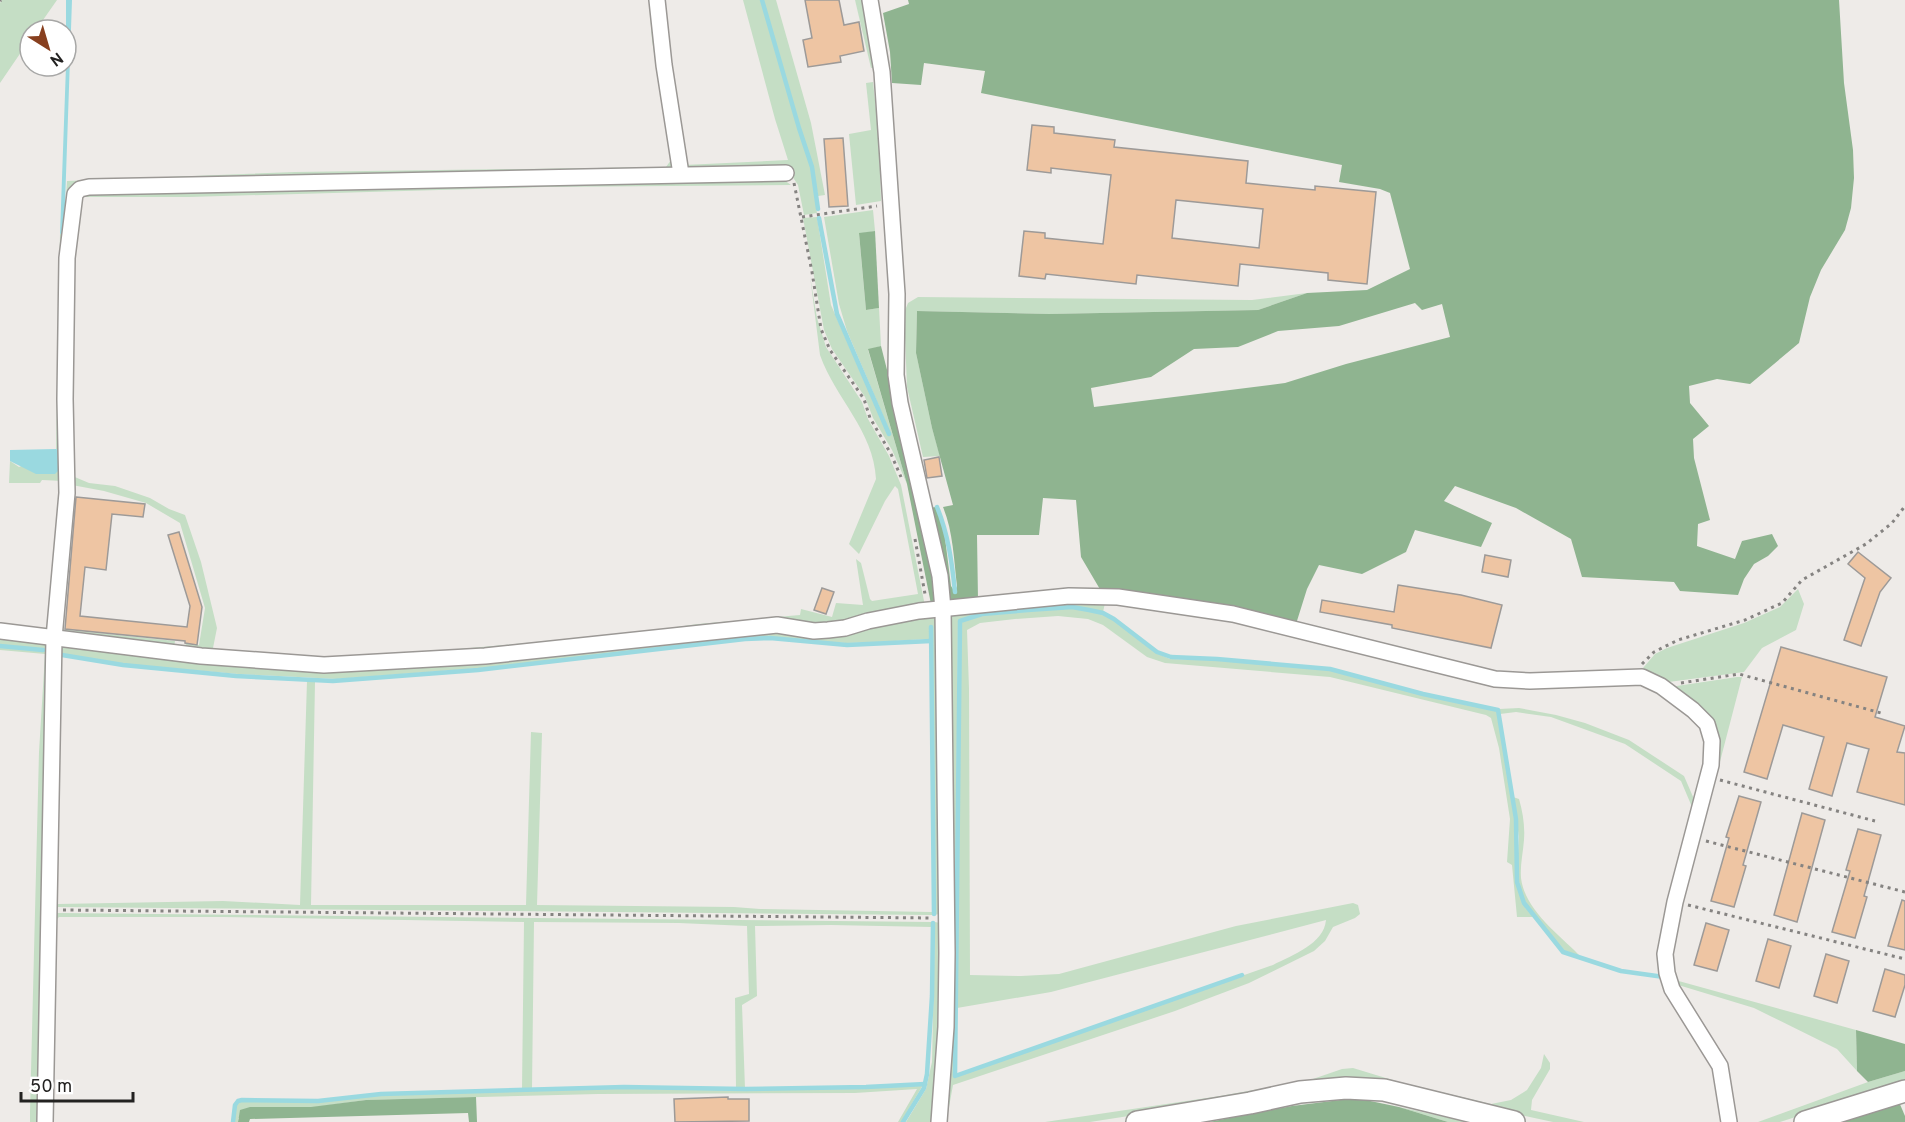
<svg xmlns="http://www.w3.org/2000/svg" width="1905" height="1122" viewBox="0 0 1905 1122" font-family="Overpass,sans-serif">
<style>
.green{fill:#c5dec5}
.forest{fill:#8fb490;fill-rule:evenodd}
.water{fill:#9ad9e0}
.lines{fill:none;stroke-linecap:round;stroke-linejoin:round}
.stream{stroke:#9ad9e0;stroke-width:4.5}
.building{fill:#eec5a3;stroke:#9d9a98;stroke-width:1.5;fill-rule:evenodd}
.street-casing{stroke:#9b9895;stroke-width:18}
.secondary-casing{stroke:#9b9895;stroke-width:24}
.path{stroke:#858381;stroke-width:3;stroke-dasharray:3 4.5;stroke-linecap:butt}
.street{stroke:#fff;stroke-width:15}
.secondary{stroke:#fff;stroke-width:21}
</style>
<rect width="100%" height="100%" fill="#eeebe8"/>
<!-- green -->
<g class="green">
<polygon points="2,0 57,0 36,30 30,30 30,39 0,83 0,3"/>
<polygon points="656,0 676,172 73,191 63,481 42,480 40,483 9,483 10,461 19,467 59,450 56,449 60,234 64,233 67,181 295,172 666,167 671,160 652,40 649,1"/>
<polygon points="743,0 761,0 798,129 811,167 817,213 804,215 798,185 792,176 687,171 684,165 788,160 775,119"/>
<polygon points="763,0 776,0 811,123 825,195 818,196 813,167 800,128"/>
<polygon points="855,0 867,0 877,67 871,68"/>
<polygon points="873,82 879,137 881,201 856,205 849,134 871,130 866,83"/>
<polygon points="784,180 791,185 545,187 189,197 79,197 82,194"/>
<polygon points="873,210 875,231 859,234 866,310 879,308 881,346 868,350 907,484 892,450 873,418 865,397 832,349 824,330 803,218 817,217 831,305 887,433 890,432 847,331 839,304 824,217"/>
<path d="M 810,276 L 817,318 L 826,347 L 862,402 L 868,419 L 889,456 L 901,485 L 925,606 C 882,616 837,633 792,620 L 627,634 L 698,624 L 800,615 L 801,609 L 832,617 L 836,603 L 863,605 L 856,559 L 861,563 L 870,599 L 872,601 L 918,594 L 898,489 L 895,486 L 885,501 L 859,554 L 849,544 L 876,479 C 874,431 835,398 820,355 Z"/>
<polygon points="1307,293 1258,310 1049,314 917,311 916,353 932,428 940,456 923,457 907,387 904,313 908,303 918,297 1252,300"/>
<path d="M 70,475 L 89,483 L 115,486 L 150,498 L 169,509 L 185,515 L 201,562 L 217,628 L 213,648 C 295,663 377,657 459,649 C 507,645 556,640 604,635 L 604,639 L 351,661 L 185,648 L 186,643 L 199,645 L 205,608 L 180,523 L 146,503 L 104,491 L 72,485 Z"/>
<polygon points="1798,589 1804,604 1796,630 1762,648 1744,672 1661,683 1645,675 1643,668 1655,654 1667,648 1744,623 1780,607"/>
<path d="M 1066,600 L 1105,603 L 1103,612 L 1072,606 L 1028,609 L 982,613 L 958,621 L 954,1077 L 1273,965 C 1292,955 1324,944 1326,920 L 1051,992 L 957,1008 L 961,622 L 982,615 L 1028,611 L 1072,608 L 1088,611 L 1103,614 L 1114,620 L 1156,653 L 1170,659 L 1217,660 L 1330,670 L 1423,695 L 1497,711 L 1515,819 L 1516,882 L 1523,903 L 1533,917 L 1517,917 L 1512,865 L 1507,862 L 1510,819 L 1499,748 L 1491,718 L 1486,715 L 1330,677 L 1165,663 L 1147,657 L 1103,625 L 1088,619 L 1058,616 L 1015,619 L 980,623 L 967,630 L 969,689 L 970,975 L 1021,976 L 1059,974 L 1236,926 L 1353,903 L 1358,905 L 1360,914 L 1355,918 L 1333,927 L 1325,941 L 1314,951 L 1249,983 L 1175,1011 L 953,1085 L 947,1118 L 948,1122 L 943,1122 L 950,623 L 952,615 Z"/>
<path d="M 940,613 L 942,913 L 935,915 L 932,625 L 930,625 L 930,639 C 902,640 874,643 846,643 C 812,642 779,637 744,638 L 494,667 L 337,679 L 238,674 L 110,663 L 62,654 L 58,727 L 56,879 L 56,902 L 58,904 L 223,901 L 300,905 L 307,681 L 315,682 L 311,905 L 526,905 L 531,732 L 542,733 L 537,905 L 734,907 L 760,909 L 932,912 L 932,915 L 58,907 L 54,904 L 56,726 L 60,653 L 61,647 L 65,646 L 198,660 L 323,667 L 363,666 L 485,658 L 777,628 L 814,633 L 828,633 L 846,630 L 869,623 Z"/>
<polygon points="60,629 175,641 174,647 62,632"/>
<polygon points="0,636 45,642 49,648 41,1122 30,1122 30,1112 39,752 45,654 0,650 0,647 44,650 0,645"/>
<polygon points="1737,677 1742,677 1716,777 1712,775 1714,736 1670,687"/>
<polygon points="1519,708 1556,715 1585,723 1629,740 1684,776 1697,806 1695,814 1681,781 1625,744 1551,717 1516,712 1500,714 1499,709"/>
<path d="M 1513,797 L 1519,799 C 1523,813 1525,826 1524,840 C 1523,853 1520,865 1521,878 C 1525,911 1560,935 1582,958 L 1563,951 L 1547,932 L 1525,902 L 1521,893 L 1517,870 L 1519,837 Z"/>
<polygon points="57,913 932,922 932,927 831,925 755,926 757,996 742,1005 745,1088 736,1088 735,998 749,994 747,926 679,923 534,922 532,1089 522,1089 524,922 223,917 59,917 57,919 55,936 53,1122 48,1122 54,914"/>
<polygon points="935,922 940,923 942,1002 934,1122 906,1122 926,1089 932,1062"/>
<polygon points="1675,980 1856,1030 1857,1071 1837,1049 1754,1008 1675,984"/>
<polygon points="1544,1054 1550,1063 1550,1069 1532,1100 1531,1110 1584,1122 1553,1122 1391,1087 1219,1102 1090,1122 1045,1122 1220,1096 1310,1080 1342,1069 1353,1068 1399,1082 1491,1104 1511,1100 1527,1090 1541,1068"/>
<polygon points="1905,1071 1905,1082 1780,1122 1758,1122 1868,1082"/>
<polygon points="923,1085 901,1122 898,1122 917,1089 855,1093 598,1094 366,1100 238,1118 238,1122 234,1122 236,1106 239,1102 242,1101 318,1102 381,1095 624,1088 745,1090 866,1088"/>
<polygon points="1399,1107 1468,1122 1448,1122"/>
</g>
<!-- forest -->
<g class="forest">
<path d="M 908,0 L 1839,0 L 1844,83 L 1853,150 L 1854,178 L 1851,208 L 1845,230 L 1821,270 L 1810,297 L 1799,343 L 1750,384 L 1717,379 L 1689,386 L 1690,403 L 1709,426 L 1693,439 L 1694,458 L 1710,520 L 1698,524 L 1697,546 L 1735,559 L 1742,541 L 1772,534 L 1778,546 L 1768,556 L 1754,564 L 1744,579 L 1738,595 L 1680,591 L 1674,582 L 1582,577 L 1571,539 L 1516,508 L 1455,486 L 1444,501 L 1492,523 L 1481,547 L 1415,530 L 1406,552 L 1362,574 L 1319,565 L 1307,589 L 1296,624 L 1101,591 L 1081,557 L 1076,500 L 1043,498 L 1039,535 L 977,535 L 978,600 L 947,604 L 928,508 L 936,507 L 944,530 L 951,586 L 955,592 L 957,586 C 954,560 953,531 943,507 L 953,505 L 932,428 L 916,353 L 917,311 L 1049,314 L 1258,310 L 1307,293 L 1367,290 L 1410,269 L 1390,193 L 1380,189 L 1339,182 L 1342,165 L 981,93 L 985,71 L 924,63 L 921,85 L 892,83 L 890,52 L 883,13 L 909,4 ZM 1415,303 L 1422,310 L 1442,304 L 1450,337 L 1346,364 L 1285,383 L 1094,407 L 1091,388 L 1151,377 L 1194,349 L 1238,347 L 1278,331 L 1339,326 Z"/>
<polygon points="875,231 879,308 866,310 859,233"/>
<polygon points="881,346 915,481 940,603 931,604 907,484 868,349"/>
<polygon points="1856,1030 1905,1044 1905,1071 1868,1082 1857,1071"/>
<polygon points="476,1097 477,1122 469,1122 468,1113 250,1119 249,1122 238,1122 240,1110 250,1107 311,1107 366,1100"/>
<polygon points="1356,1098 1399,1107 1448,1122 1209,1122 1292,1106"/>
<polygon points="1899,1102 1905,1116 1905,1122 1836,1122"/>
</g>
<!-- water -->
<g class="water">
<polygon points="66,0 72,0 64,233 60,234 66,66"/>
<polygon points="56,449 59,450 60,469 55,474 36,474 10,461 10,450"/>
</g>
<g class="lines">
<!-- stream -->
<g class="stream">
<polyline points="762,0 799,128 812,167 818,209"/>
<polyline points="819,218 837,314 889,434"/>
<path d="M 937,507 C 948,534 952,562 955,592"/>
<polyline points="931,627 934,914"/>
<polyline points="0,646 43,650"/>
<polyline points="62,655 123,665 236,676 333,681 478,670 745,639 770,638 847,645 931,641"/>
<polyline points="1242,975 955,1076 960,621 982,614 1028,610 1072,607 1089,610 1103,613 1114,619 1157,652 1171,657 1217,659 1330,669 1423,694 1498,710 1516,819 1517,882 1524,903 1563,952 1621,971 1664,977"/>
<polyline points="233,1122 235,1105 238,1101 242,1100 318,1101 381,1094 624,1087 745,1089 866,1087 925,1084"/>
<polyline points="903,1122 924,1088 927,1074 932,996 933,923"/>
</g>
</g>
<!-- building -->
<g class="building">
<polygon points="805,0 839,0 844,25 859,22 864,51 840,56 841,62 808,67 803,40 812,38"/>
<path d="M 1032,125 L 1054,127 L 1054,133 L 1115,140 L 1114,147 L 1248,161 L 1246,183 L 1315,190 L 1315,186 L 1376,192 L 1367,284 L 1328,280 L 1328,273 L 1240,264 L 1238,286 L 1137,275 L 1136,284 L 1046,274 L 1045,279 L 1019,276 L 1024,231 L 1045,233 L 1045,238 L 1103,244 L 1111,175 L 1051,168 L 1051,173 L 1027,170 ZM 1176,200 L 1263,209 L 1259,248 L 1172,238 Z"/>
<polygon points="843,138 848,206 829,207 824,139"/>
<polygon points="939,457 942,476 927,478 924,460"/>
<polygon points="76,497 145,504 143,517 112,514 106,570 85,567 80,616 187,627 190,606 168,535 179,532 202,607 197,645 185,643 185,641 65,629"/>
<polygon points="1858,552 1891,578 1880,592 1861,646 1844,640 1865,578 1848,564"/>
<polygon points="1485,555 1511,560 1508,577 1482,572"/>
<polygon points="1398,585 1461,595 1502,605 1491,648 1392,628 1392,625 1320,612 1322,600 1394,612"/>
<polygon points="822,588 834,592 826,614 814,610"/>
<polygon points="1781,647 1887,677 1875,717 1905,726 1897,752 1905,753 1905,805 1857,792 1869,749 1847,743 1832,796 1809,789 1824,737 1783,725 1767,779 1744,772"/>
<polygon points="1739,796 1761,802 1743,865 1746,866 1734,907 1711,901 1729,838 1726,837"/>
<polygon points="1802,813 1825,820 1797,922 1774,915"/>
<polygon points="1858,829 1881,835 1864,896 1867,897 1855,938 1832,932 1850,871 1846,870"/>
<polygon points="1902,900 1905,901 1905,950 1888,946"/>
<polygon points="1706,923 1729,930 1717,971 1694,965"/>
<polygon points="1768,939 1791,946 1779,988 1756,981"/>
<polygon points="1826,954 1849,961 1837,1003 1814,996"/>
<polygon points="1885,969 1905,975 1905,985 1895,1017 1873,1011"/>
<polygon points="728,1097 728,1099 749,1099 749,1121 675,1122 674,1099"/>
</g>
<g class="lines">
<defs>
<g id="street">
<polyline points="657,0 664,65 681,174"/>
<polyline points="870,0 882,72 897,294 896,375 900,403 940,576 943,609 947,953 946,1027 939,1122"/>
<polyline points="0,631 201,656 324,665 485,656 777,625 814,631 828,630 845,628 868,621 919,611 1069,596 1118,597 1233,614 1495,679 1530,681 1642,677 1661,686 1693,710 1707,724 1712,741 1711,765 1675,902 1665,954 1667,973 1672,989 1720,1066 1729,1122"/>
<polyline points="45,1122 54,638 67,493 65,399 67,258 75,194 80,189 89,187 786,173"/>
</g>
<g id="secondary">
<polyline points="1137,1122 1250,1103 1300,1092 1346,1088 1384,1090 1514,1122"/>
<polyline points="1805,1122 1905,1091"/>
</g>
</defs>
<!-- street casing -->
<use href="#street" class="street-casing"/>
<!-- secondary casing -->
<use href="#secondary" class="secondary-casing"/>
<!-- path -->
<g class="path">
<polyline points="0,1 1,0"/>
<polyline points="794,183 812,272 821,329 830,350 864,399 870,418 891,454 901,477"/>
<polyline points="802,217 877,206"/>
<polyline points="915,539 925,594"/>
<polyline points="1642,664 1654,652 1678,640 1745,620 1782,603 1802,580 1866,544 1892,523 1905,506"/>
<polyline points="1681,683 1739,674 1881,713"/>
<polyline points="1720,780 1875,821"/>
<polyline points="1706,841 1905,892"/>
<polyline points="1688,905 1905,959"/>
<polyline points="63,910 932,918"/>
</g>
<!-- street -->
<use href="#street" class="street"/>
<!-- secondary -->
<use href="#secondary" class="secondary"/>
</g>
<!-- north arrow -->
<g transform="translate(48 48) rotate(143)"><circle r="28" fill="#ffffff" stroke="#a7a7a6" stroke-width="1.5"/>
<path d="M0-4.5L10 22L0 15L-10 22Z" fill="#88401f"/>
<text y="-9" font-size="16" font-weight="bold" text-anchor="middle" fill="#232221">N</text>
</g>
<!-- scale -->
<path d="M21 1092v9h112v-9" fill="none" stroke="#232221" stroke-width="3"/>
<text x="30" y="1092" font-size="18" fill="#232221" stroke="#ffffff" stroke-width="4.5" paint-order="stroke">50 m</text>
</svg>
